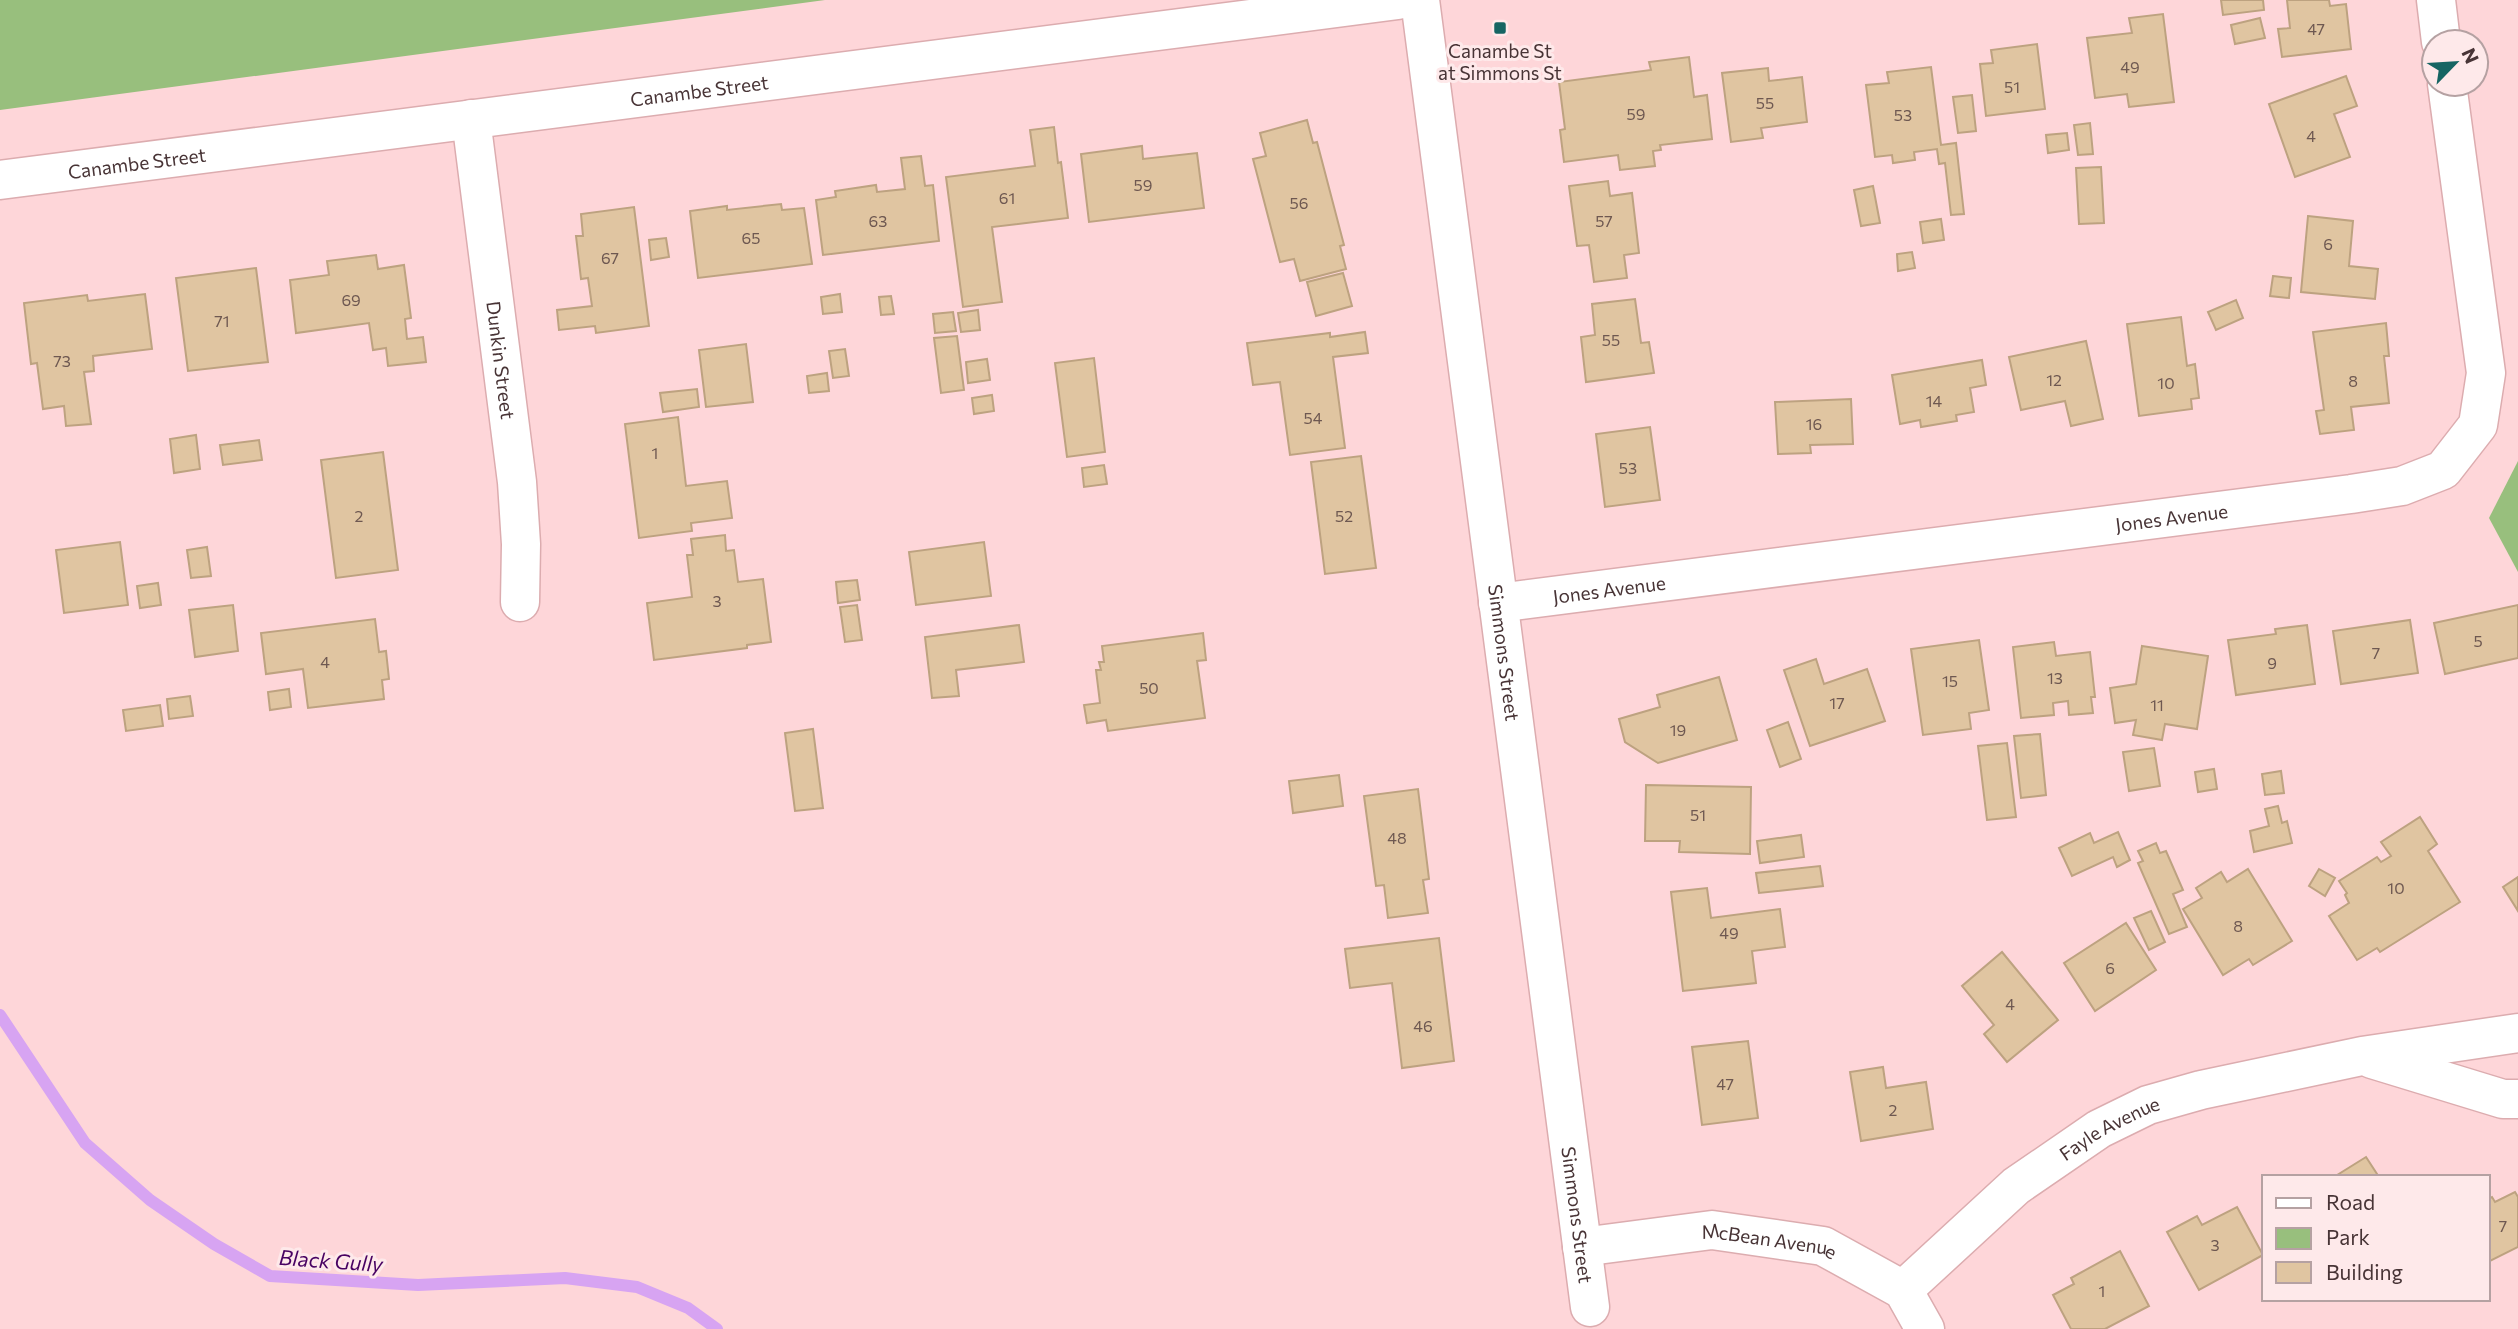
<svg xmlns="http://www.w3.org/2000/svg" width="2518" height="1329" viewBox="0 0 2518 1329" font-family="Commissioner,sans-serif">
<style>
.green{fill:#98bf7d}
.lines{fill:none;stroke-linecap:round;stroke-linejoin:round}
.stream{stroke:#d7a4f2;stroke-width:12}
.building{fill:#e0c5a1;stroke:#bda280;stroke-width:2}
.street-casing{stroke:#dcacaf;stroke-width:41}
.secondary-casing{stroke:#dcacaf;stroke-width:41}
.street{stroke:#fff;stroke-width:38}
.secondary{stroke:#fff;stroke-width:38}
.poi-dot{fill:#166563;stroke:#fee9ea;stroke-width:2.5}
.labels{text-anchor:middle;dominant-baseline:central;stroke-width:6;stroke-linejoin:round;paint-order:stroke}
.number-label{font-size:16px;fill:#6e5851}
.poi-label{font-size:19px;fill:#483436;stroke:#fee9ea}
.street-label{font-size:19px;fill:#483436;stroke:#fee9ea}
.water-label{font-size:21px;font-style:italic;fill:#480262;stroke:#fee9ea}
</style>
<rect width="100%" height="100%" fill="#fed6d9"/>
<!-- green -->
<g class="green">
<polygon points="0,0 825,0 0,110"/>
<polygon points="2518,461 2518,572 2489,518"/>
</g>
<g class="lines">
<!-- stream -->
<polyline class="stream" points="0,1015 85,1143 150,1200 214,1244 270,1276 418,1285 565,1278 637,1287 688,1308 717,1329"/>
</g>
<!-- building -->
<g class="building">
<polygon points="2221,0 2263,0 2264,10 2223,15"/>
<polygon points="2287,0 2329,0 2330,6 2346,4 2351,49 2282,57 2278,29 2290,28"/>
<polygon points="2163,14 2174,102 2129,107 2127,94 2095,98 2087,38 2132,33 2129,18"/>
<polygon points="2260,18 2265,38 2235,44 2231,25"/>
<polygon points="2037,44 2045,109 1986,116 1980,64 1993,63 1991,50"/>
<polygon points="1689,57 1694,97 1707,95 1712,139 1660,145 1661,150 1653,151 1655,166 1620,170 1618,155 1564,162 1560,130 1565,129 1559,82 1651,70 1649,62"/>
<polygon points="1931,67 1941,145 1956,143 1964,214 1951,215 1945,163 1939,164 1937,149 1914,152 1915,160 1893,163 1892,155 1875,157 1866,85 1889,83 1887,72"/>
<polygon points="1768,68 1769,81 1802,77 1807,122 1761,128 1763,138 1731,142 1722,73"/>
<polygon points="2346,76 2357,106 2334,114 2350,157 2295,177 2269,104"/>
<polygon points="1972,95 1976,131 1958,133 1953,97"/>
<polygon points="1307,120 1313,143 1317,142 1344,245 1340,246 1346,269 1300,281 1294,259 1280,262 1253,159 1266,156 1260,133"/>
<polygon points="2090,123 2093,154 2078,155 2074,125"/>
<polygon points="1054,127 1058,163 1061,162 1068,218 992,227 1002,302 963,307 946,177 1035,166 1030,130"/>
<polygon points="2067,133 2069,150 2048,153 2046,135"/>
<polygon points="1142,146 1143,159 1197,153 1204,208 1089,222 1081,154"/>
<polygon points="921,156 925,186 933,185 939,241 823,255 816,200 836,197 835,191 876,185 877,192 905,189 901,158"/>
<polygon points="2101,167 2104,223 2079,224 2076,168"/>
<polygon points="1608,181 1610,196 1632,193 1639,253 1624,255 1627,278 1594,282 1589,245 1577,246 1569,186"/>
<polygon points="1873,186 1880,223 1861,226 1854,190"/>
<polygon points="781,204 782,210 804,208 812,264 698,278 690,211 727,206 727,210"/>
<polygon points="634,207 649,326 596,333 595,326 559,330 557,310 592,306 588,278 581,279 576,236 583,236 581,214"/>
<polygon points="2308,216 2353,221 2349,266 2378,269 2375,299 2301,292"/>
<polygon points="1941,219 1944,240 1923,243 1920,222"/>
<polygon points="666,238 669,257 651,260 649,240"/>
<polygon points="1912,252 1915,268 1898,271 1897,254"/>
<polygon points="376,255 378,269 404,265 411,318 405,319 407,339 423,337 426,362 388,366 386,348 373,350 369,323 296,333 290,280 329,275 327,261"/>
<polygon points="256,268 268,362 188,371 176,278"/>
<polygon points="1343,273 1352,306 1316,316 1307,282"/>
<polygon points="2273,276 2291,278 2289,298 2270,296"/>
<polygon points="145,294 152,349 93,356 94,371 84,372 91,424 66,426 64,406 43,409 37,363 31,364 24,303 87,295 88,301"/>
<polygon points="840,294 842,312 823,314 821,297"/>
<polygon points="891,296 894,314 881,315 879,297"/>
<polygon points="1635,299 1641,343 1649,342 1654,373 1586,382 1581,337 1595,335 1592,304"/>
<polygon points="2236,300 2243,318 2216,330 2208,312"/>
<polygon points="978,310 980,330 961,332 958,313"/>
<polygon points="953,312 956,331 935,333 933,314"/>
<polygon points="2181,317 2187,366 2195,364 2199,398 2191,399 2192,409 2139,416 2127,324"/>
<polygon points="2386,323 2389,356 2384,356 2389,403 2351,407 2354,430 2320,434 2316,411 2324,410 2313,332"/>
<polygon points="1365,332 1368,353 1333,357 1345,448 1290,455 1280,382 1253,385 1247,343 1330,333 1330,337"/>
<polygon points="957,336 964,390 941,393 934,338"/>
<polygon points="2086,341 2103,419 2071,426 2065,401 2021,410 2009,357"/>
<polygon points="746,344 753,402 706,407 699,350"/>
<polygon points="845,349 849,376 833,378 829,351"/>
<polygon points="1094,358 1105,452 1067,457 1055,363"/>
<polygon points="987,359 990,380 968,383 966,362"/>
<polygon points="1982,360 1986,385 1970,388 1974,412 1956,415 1957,421 1921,427 1920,420 1900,424 1892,375"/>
<polygon points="827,373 829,391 809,393 807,376"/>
<polygon points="697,389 699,407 663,412 660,393"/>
<polygon points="992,395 994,411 974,414 972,398"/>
<polygon points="1851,399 1853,444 1810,445 1811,453 1778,454 1775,402"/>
<polygon points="678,417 686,486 727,481 732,518 691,523 692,531 639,538 625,424"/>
<polygon points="1650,427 1660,500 1605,507 1596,434"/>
<polygon points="196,435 200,469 174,473 170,439"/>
<polygon points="259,440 262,460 223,465 220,445"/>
<polygon points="383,452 398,570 336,578 321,460"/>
<polygon points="1361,456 1376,568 1325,574 1311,462"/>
<polygon points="1104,465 1107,484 1084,487 1082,468"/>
<polygon points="725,535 726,551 734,550 738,582 763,579 771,642 747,645 747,648 654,660 647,603 692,597 687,555 693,555 691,539"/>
<polygon points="120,542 128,605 64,613 56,550"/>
<polygon points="984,542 991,596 916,605 909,552"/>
<polygon points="207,547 211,576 191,578 187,550"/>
<polygon points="857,580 860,600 838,603 836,582"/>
<polygon points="158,583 161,605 140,608 137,586"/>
<polygon points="233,605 238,651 195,657 189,610"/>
<polygon points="857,605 862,640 845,642 840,607"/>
<polygon points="2518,605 2518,658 2445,674 2434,623"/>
<polygon points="375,619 379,652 386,651 389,679 382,680 384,699 308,708 303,669 266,674 261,633"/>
<polygon points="2410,620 2418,673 2341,684 2333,631"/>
<polygon points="1019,625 1024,662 956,670 959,696 932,698 925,637"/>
<polygon points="2307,625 2315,684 2236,695 2228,640 2276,634 2275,629"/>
<polygon points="1203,633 1206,660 1197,661 1205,718 1108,731 1106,720 1087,723 1084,705 1100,703 1096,670 1101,670 1099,662 1104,662 1102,646"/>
<polygon points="1979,640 1989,710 1969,713 1971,729 1923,735 1911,649"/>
<polygon points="2054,642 2056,656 2090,652 2095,697 2091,697 2093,713 2069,715 2068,701 2053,703 2054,715 2021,718 2013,647"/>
<polygon points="2142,646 2208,656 2197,729 2165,724 2162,740 2133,735 2136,720 2115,723 2110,688 2136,684"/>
<polygon points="1816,659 1824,684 1867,669 1885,721 1810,746 1784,670"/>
<polygon points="1719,677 1737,740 1658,763 1625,742 1619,719 1660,707 1657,695"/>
<polygon points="289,689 291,707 270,710 268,692"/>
<polygon points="190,696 193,716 169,719 167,699"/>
<polygon points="160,705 163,726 126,731 123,710"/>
<polygon points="1788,722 1801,759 1780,767 1767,730"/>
<polygon points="813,729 823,808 795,811 785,733"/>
<polygon points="2040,734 2046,795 2021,798 2014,736"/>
<polygon points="2007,743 2016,817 1987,820 1978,746"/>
<polygon points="2154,748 2160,786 2129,791 2123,752"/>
<polygon points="2214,769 2217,789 2198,792 2195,772"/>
<polygon points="2281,771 2284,793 2265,795 2262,774"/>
<polygon points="1339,775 1343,806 1293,813 1289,781"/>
<polygon points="1646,785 1751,787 1750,854 1679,852 1680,841 1645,841"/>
<polygon points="1418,789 1429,879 1423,880 1428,913 1388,918 1384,885 1376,886 1364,796"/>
<polygon points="2278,806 2282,823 2287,821 2292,843 2254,852 2250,831 2269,826 2265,809"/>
<polygon points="2420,817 2437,844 2428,851 2460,902 2380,952 2377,948 2357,960 2329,916 2349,903 2345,895 2347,893 2339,881 2377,857 2381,862 2391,856 2381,842"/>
<polygon points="2118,832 2130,860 2117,867 2113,857 2072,876 2059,848 2090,833 2094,843"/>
<polygon points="1801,835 1804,857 1760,863 1757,841"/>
<polygon points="2156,843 2160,853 2166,851 2183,890 2173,894 2187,927 2169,934 2138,863 2143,861 2138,851"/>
<polygon points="1820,866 1823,886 1759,893 1756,873"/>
<polygon points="2248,869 2292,941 2253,965 2249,959 2223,975 2183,909 2202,898 2196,888 2221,872 2227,882"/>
<polygon points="2319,869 2335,878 2325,896 2309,886"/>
<polygon points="2518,877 2518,911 2503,887"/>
<polygon points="1707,888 1711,918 1780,909 1785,947 1752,951 1756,983 1683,991 1671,892"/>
<polygon points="2151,911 2165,942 2149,950 2134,918"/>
<polygon points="2126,923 2156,970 2095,1011 2064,963"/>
<polygon points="1439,938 1454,1061 1402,1068 1392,983 1350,988 1345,949"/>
<polygon points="2002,952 2058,1020 2007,1062 1984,1034 1994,1025 1962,986"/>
<polygon points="1748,1041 1758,1118 1702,1125 1692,1047"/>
<polygon points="1883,1067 1886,1088 1926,1082 1933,1129 1861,1141 1850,1072"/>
<polygon points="2366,1157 2379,1177 2334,1177"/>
<polygon points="2515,1192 2518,1197 2518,1247 2488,1262 2488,1199 2492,1197 2495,1202"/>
<polygon points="2237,1207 2263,1255 2199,1290 2167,1232 2197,1216 2202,1225"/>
<polygon points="2120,1251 2149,1306 2105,1329 2071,1329 2053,1295 2074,1284 2071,1278"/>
</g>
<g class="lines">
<defs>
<g id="street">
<path id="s1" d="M 1420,0 L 1590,1307"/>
<polyline points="2436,0 2441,42"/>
<path id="s2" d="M 471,119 L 517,482 L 521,544 L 520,602"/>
<path id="s3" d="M 1498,603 L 2351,494 L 2402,486 L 2443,470 L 2478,425 L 2486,373 L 2447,84"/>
<polyline points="2372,1059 2503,1099 2518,1099"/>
<path id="s4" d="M 1582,1247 L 1712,1230 L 1823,1246 L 1903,1290 L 1925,1329"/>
<path id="s5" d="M 1903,1290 L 2016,1186 L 2099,1129 L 2148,1105 L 2201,1090 L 2362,1056 L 2518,1033"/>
</g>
<g id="secondary">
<path id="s6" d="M 0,180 L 1398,0"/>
</g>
</defs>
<!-- street casing -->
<use href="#street" class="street-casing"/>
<!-- secondary casing -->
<use href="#secondary" class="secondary-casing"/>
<!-- street -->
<use href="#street" class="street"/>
<!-- secondary -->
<use href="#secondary" class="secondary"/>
</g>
<!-- markers -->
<rect class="poi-dot" x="1493" y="21" width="14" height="14" rx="3.5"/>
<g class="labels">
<!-- number labels -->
<g class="number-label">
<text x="2316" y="28">47</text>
<text x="2130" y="66">49</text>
<text x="2012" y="86">51</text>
<text x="1765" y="102">55</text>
<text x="1636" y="113">59</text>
<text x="1903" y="114">53</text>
<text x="2311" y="135">4</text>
<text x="1143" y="184">59</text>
<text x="1007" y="197">61</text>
<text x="1299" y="202">56</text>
<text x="878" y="220">63</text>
<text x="1604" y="220">57</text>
<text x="751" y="237">65</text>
<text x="2328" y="243">6</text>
<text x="610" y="257">67</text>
<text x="351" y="299">69</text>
<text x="222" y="320">71</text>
<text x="1611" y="339">55</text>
<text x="62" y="360">73</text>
<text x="2054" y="379">12</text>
<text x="2353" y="380">8</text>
<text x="2166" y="382">10</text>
<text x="1934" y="400">14</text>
<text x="1313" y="417">54</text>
<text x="1814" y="423">16</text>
<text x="655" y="452">1</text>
<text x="1628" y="467">53</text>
<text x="359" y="515">2</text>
<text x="1344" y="515">52</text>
<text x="717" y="600">3</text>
<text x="2478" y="640">5</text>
<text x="2376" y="652">7</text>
<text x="325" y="661">4</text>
<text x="2272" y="662">9</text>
<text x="2055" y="677">13</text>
<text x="1950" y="680">15</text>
<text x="1149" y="687">50</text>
<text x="1837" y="702">17</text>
<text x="2157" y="704">11</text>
<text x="1678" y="729">19</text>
<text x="1698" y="814">51</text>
<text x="1397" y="837">48</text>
<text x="2396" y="887">10</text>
<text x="2238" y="925">8</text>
<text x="1729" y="932">49</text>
<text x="2110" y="967">6</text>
<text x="2010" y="1003">4</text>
<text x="1423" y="1025">46</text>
<text x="1725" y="1083">47</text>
<text x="1893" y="1109">2</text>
<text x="2503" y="1225">7</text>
<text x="2215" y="1244">3</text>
<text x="2102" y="1290">1</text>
</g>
<!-- poi labels -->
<g class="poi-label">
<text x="1500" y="50">Canambe St<tspan x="1500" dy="22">at Simmons St</tspan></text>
</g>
<!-- street labels -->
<g class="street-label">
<text stroke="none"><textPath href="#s6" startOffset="705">Canambe Street</textPath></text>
<text stroke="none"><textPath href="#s6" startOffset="138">Canambe Street</textPath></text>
<text stroke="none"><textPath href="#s2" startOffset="243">Dunkin Street</textPath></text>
<text stroke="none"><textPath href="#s3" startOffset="679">Jones Avenue</textPath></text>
<text stroke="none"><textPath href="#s3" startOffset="112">Jones Avenue</textPath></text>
<text stroke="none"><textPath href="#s1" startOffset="658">Simmons Street</textPath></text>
<text stroke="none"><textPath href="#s5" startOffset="264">Fayle Avenue</textPath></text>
<text stroke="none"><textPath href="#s1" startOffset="1225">Simmons Street</textPath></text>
<text stroke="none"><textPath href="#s4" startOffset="189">McBean Avenue</textPath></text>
</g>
<!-- water labels -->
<g class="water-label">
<text transform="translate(331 1260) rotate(4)">Black Gully</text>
</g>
</g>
<!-- legend -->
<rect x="2262" y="1175" width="228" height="126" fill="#fee9ea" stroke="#b5a1a2" stroke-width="2"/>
<rect x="2276" y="1198" width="35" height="10" fill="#ffffff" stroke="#b5a1a2" stroke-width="2"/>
<text x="2326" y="1210" font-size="21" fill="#483436">Road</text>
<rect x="2276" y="1228" width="35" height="21" fill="#98bf7d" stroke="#b5a1a2" stroke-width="2"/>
<text x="2326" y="1245" font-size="21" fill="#483436">Park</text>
<rect x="2276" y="1262" width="35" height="21" fill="#e0c5a1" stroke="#b5a1a2" stroke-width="2"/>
<text x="2326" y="1280" font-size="21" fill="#483436">Building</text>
<!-- north arrow -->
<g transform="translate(2455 63) rotate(65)"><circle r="33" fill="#fee9ea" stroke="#b5a1a2" stroke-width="2"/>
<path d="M0-5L12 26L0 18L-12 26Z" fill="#166563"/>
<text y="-10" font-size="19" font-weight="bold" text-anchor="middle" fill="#483436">N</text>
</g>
</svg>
